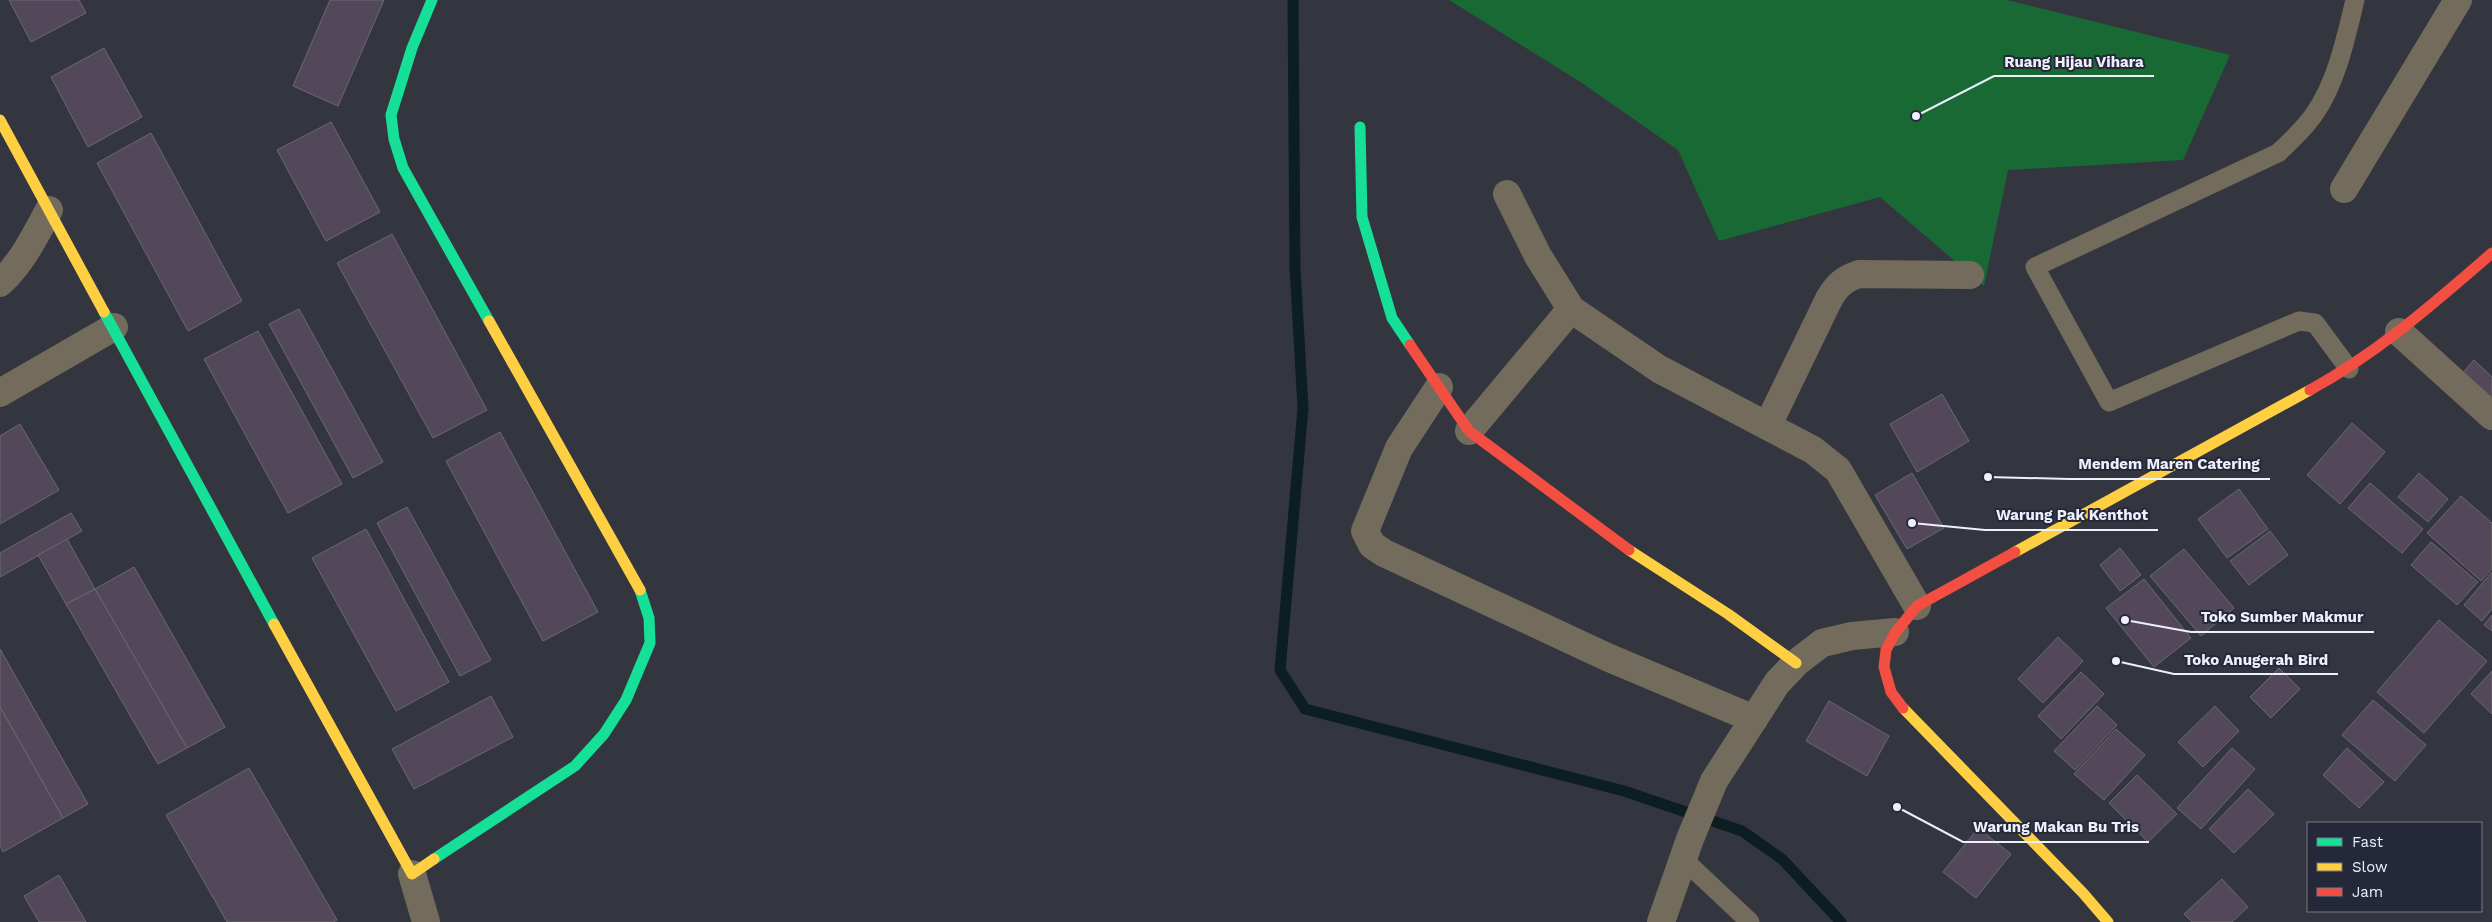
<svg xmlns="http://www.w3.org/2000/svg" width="2492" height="922" viewBox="0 0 2492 922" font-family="'Work Sans',sans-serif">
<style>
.forest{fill:#196935}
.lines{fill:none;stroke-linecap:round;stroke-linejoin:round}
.stream{stroke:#0d1e22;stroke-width:11}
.building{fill:#534859;stroke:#6a696f}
.lane{stroke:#736c5c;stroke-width:19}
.street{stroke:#736c5c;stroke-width:28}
.fast{stroke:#16e098;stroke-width:11}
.slow{stroke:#ffcf43;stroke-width:11}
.jam{stroke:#f24e42;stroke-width:11}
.leader{fill:none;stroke:#edf0fb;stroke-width:2}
.callout-dot{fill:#edf0fb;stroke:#252839;stroke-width:2}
.callout-label{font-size:15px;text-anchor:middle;font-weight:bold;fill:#edf0fb;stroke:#252839;stroke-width:4;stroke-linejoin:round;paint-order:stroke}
</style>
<rect width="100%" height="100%" fill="#34363f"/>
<!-- forest -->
<polygon class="forest" points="1449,0 2007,0 2230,55 2183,160 2008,170 1984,286 1880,197 1719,241 1678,150 1582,83"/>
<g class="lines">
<!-- stream -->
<polyline class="stream" points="1293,0 1295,268 1303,408 1280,670 1305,709 1624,791 1742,831 1782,859 1841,922"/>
</g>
<!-- building -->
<g class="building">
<polygon points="9,0 79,0 86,13 31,42"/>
<polygon points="330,0 384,0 338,106 293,86"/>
<polygon points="104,48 142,117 88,147 51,77"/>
<polygon points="331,122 380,212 326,241 277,150"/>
<polygon points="151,133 242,301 188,331 97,163"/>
<polygon points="392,234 487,410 433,438 337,263"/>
<polygon points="299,309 383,462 353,478 269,324"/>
<polygon points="258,331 342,484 288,513 204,359"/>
<polygon points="2474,360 2492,377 2492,407 2459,377"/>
<polygon points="1942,394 1969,441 1917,472 1890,424"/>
<polygon points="2352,423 2385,452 2340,504 2307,475"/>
<polygon points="20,424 59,490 0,524 0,436"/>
<polygon points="500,432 598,612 543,641 446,461"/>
<polygon points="1912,473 1944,528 1907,549 1875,495"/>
<polygon points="2419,473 2448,499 2428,522 2398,497"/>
<polygon points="2370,483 2423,529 2402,553 2348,508"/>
<polygon points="2239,489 2268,529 2227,558 2198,519"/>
<polygon points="2461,496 2492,523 2492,569 2481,581 2427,533"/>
<polygon points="407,507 491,660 460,676 377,523"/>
<polygon points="71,513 82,531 0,577 0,553"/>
<polygon points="366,529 449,682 396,711 312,558"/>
<polygon points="2270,531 2288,555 2249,585 2230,561"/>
<polygon points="67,539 95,589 66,604 38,555"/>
<polygon points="2431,542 2478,582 2457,605 2411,565"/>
<polygon points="2120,548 2141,575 2120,591 2100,565"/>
<polygon points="2184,549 2234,608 2201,636 2150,576"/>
<polygon points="134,567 225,727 187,748 95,589"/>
<polygon points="2492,572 2492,609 2482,621 2464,605"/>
<polygon points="2144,579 2191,638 2154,667 2106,608"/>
<polygon points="95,589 187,748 158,764 66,604"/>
<polygon points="2492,615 2492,631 2484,625"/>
<polygon points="2439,620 2487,661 2424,733 2377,692"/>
<polygon points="2058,637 2083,661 2043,703 2018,679"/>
<polygon points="0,649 88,804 63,818 0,707"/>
<polygon points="2279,668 2300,689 2271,718 2250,697"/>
<polygon points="2492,671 2492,714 2471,694"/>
<polygon points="2081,672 2104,694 2061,739 2038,716"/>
<polygon points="491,696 513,737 414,789 392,749"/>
<polygon points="2373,700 2426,745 2395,781 2342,735"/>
<polygon points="1829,701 1889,736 1867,776 1806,741"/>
<polygon points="2097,706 2117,725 2075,770 2054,751"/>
<polygon points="2215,706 2239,731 2203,767 2178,742"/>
<polygon points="0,707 63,818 3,852 0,846"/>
<polygon points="2116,729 2145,755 2104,800 2074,774"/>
<polygon points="2232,748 2255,769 2201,829 2177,808"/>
<polygon points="2347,748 2384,782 2359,808 2323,775"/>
<polygon points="249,768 337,920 333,922 227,922 166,815"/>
<polygon points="2137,775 2177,814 2148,842 2109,803"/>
<polygon points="2248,789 2274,814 2234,853 2209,829"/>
<polygon points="1978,828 2011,854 1976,898 1943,872"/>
<polygon points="59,875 86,922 39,922 24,896"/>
<polygon points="2222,879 2248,907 2232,922 2192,922 2184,914"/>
</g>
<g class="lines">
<!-- lane -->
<g class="lane">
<path d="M 2349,369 L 2315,323 L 2299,321 L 2109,402 L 2035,267 L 2278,153 C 2291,141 2305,128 2315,113 C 2337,81 2346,37 2355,0"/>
<polyline points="1683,859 1750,922"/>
</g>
<!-- street -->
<g class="street">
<polyline points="2344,189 2458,0"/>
<polyline points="1507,194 1538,256 1571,309 1659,369 1813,450 1838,470 1917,606"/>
<path d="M 0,283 C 22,263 35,236 49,210"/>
<polyline points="2399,332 2492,416"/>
<polyline points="1439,387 1399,448 1365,531 1372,545 1384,553 1607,657 1754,719"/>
<polyline points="0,393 114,327"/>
<path d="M 1768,425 L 1829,299 C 1837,285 1844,279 1859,274 L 1970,275"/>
<polyline points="1469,431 1571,309"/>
<polyline points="412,874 426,922"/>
<polyline points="1661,922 1690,839 1714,781 1777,683 1796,663 1822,643 1852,636 1895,632"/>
</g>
<!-- fast -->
<g class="fast">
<polyline points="432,0 412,48 391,115 394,139 403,168 489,321"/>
<polyline points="1360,127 1362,217 1392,318 1410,345"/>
<polyline points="104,312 274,624"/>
<polyline points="434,859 575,766 604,734 626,700 650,643 649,618 640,590"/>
</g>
<!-- slow -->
<g class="slow">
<polyline points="0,120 104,312"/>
<polyline points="489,321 640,590"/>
<polyline points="1629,550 1728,614 1796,663"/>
<polyline points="2015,552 2310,390"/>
<polyline points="274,624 412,874 434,859"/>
<polyline points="1903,708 2083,893 2108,922"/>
</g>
<!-- jam -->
<g class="jam">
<polyline points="1410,345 1469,431 1629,550"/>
<path d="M 2310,390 C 2378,353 2434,303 2492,253"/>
<polyline points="1903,708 1891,692 1884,667 1886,650 1895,633 1917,606 2015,552"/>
</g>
</g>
<!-- callouts -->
<path class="leader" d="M1916 116L1994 76H2154M1988 477L2069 479H2270M1912 523L1985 530H2158M2125 620L2191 632H2374M2116 661L2174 674H2338M1897 807L1963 842H2149"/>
<g class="callout-dot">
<circle cx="1916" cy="116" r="5"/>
<circle cx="1988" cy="477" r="5"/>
<circle cx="1912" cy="523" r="5"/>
<circle cx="2125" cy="620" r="5"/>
<circle cx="2116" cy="661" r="5"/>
<circle cx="1897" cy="807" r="5"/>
</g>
<g class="callout-label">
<text x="2074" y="67">Ruang Hijau Vihara</text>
<text x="2169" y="469">Mendem Maren Catering</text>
<text x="2072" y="520">Warung Pak Kenthot</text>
<text x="2282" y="622">Toko Sumber Makmur</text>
<text x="2256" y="665">Toko Anugerah Bird</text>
<text x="2056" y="832">Warung Makan Bu Tris</text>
</g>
<!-- legend -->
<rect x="2307" y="822" width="175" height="90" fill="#252839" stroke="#757887"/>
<rect x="2317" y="838" width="25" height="8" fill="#16e098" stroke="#757887"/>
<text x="2352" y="847" font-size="15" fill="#edf0fb">Fast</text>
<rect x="2317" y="863" width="25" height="8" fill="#ffcf43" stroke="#757887"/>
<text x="2352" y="872" font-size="15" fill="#edf0fb">Slow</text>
<rect x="2317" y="888" width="25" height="8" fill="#f24e42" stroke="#757887"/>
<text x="2352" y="897" font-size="15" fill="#edf0fb">Jam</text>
</svg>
